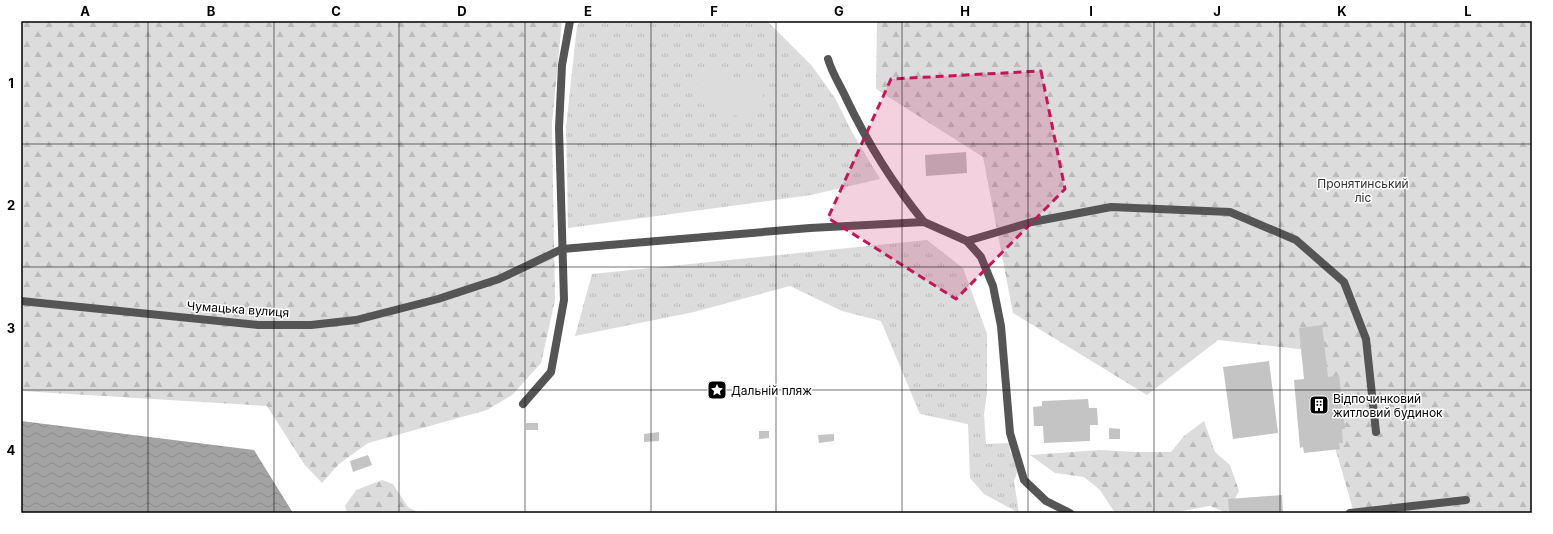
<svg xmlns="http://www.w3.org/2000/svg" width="1553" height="534" viewBox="0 0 1553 534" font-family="Inter,sans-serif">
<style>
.grass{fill:url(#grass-tufts)}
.forest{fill:url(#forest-firs)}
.garden{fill:#dcdcdc}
.water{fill:url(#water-waves)}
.building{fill:#c4c4c4}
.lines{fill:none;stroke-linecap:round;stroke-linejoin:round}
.lane{stroke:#555;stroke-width:8}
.street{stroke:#555;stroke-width:8}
.marked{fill:#c2185b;fill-opacity:0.2;stroke:#c2185b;stroke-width:3;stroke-dasharray:8 5;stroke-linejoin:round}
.grid{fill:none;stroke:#000;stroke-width:1;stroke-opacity:0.55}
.labels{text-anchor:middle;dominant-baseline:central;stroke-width:3;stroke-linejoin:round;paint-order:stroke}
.park-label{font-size:12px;fill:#333;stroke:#fff}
.street-label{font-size:12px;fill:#000;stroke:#fff}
.poi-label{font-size:12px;fill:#000;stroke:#fff;text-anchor:start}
.neatline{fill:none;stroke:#000;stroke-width:1.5}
.grid-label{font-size:13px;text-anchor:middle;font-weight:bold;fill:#000}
</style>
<defs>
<pattern id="grass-tufts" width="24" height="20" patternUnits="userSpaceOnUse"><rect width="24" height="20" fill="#dcdcdc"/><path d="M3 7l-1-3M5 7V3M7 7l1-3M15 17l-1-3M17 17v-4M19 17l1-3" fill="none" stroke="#bbb"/></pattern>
<pattern id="forest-firs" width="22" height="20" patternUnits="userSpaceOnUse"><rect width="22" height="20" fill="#dcdcdc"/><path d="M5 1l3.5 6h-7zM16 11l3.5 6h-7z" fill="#bbb"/></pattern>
<pattern id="water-waves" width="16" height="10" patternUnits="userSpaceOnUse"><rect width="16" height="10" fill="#a3a3a3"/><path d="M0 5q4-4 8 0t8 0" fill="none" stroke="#8b8b8b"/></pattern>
</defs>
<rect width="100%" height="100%" fill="#fff"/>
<!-- grass -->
<g class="grass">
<polygon points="580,21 767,21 812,66 835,98 852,132 880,179 811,195 568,228 566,127 577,26"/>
<polygon points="927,240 963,268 987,334 987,393 984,414 986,444 1009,443 1010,452 1020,464 1014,481 1019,513 984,494 970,478 968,424 920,414 881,321 842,311 790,286 694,312 575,336 592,274"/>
</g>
<!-- forest -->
<g class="forest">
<polygon points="21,21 562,21 552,123 555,300 541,363 512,395 487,410 368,443 339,464 322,483 304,464 267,406 21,391"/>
<polygon points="877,21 1532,21 1532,513 1354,513 1307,350 1218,340 1147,395 1013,313 983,157 876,89"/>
<polygon points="1204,421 1215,452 1230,465 1239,491 1227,513 1210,506 1171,513 1115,513 1100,490 1084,477 1055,473 1030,455 1100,450 1135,452 1171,452 1184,436"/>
<polygon points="382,480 393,484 408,507 419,513 347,513 345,506 356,490"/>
</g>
<!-- garden -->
<polygon class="garden" points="705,67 765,89 753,122 692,100"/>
<!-- water -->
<polygon class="water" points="21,421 254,450 293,513 21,513"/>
<!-- building -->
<g class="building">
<polygon points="966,152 967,173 926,176 925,155"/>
<polygon points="1322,325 1328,377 1339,375 1345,429 1342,429 1343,443 1339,443 1340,449 1304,453 1303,447 1300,448 1294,380 1304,379 1299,328"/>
<polygon points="1269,361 1278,433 1233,439 1223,367"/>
<polygon points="1088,399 1089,408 1097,408 1098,425 1090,425 1090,441 1044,443 1043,426 1034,426 1033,407 1042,406 1042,401"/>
<rect x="526" y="423" width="12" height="7"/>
<polygon points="1109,428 1120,429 1120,439 1109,439"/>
<polygon points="759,431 769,431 769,438 759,439"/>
<polygon points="659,432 659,441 644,442 644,434"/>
<polygon points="834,434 834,441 819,443 818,435"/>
<polygon points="368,455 372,465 353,472 350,461"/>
<polygon points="1282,495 1283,513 1229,513 1228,499"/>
</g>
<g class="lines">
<!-- lane -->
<g class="lane">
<path d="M 828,59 C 832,73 840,85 846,98 C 867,142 893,184 924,222"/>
<polyline points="967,241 1032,222 1111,207 1230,212 1296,240 1344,282 1366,339 1376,432"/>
<polyline points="562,249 810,228 924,222 967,241 981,257 993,286 1001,326 1010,433 1024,480 1046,501 1070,513"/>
<polyline points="523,404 551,372 564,300 559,128 562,65 570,21"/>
<polyline points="1350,513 1466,500"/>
</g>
<!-- street -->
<polyline class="street" points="21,301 258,325 311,325 356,320 438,299 499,279 562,249"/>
</g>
<!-- marked area -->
<path class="marked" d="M 1041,71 L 1065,189 L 956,299 L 828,218 L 891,79 Z"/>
<!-- grid -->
<path class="grid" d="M 148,21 L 148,513M 274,21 L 274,513M 399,21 L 399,513M 525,21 L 525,513M 651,21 L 651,513M 776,21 L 776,513M 902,21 L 902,513M 1028,21 L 1028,513M 1154,21 L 1154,513M 1280,21 L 1280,513M 1405,21 L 1405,513M 21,144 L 1532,144M 21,267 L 1532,267M 21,390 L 1532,390"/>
<!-- icons -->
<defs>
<symbol id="sight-square" viewBox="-11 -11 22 22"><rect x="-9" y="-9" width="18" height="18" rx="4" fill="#000" stroke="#fff"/><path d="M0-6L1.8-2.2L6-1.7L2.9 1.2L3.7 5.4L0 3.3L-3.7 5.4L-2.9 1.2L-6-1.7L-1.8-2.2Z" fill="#fff"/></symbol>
<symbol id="building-square" viewBox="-11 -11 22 22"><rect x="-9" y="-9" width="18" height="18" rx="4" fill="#000" stroke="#fff"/><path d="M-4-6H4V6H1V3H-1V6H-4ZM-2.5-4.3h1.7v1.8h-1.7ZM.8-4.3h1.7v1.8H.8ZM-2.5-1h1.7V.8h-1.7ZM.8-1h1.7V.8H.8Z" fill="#fff"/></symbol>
</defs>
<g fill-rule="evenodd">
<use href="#sight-square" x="706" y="379" width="22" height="22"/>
<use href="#building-square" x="1308" y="394" width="22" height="22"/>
</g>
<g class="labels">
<!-- park labels -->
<g class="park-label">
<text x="1363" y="183">Пронятинський<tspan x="1363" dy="14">ліс</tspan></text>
</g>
<!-- street labels -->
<g class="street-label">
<text transform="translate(238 309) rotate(4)">Чумацька вулиця</text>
</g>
<!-- poi labels -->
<g class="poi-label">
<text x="731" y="390">Дальній пляж</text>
<text x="1333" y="398">Відпочинковий<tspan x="1333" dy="14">житловий будинок</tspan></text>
</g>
</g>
<!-- border -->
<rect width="1553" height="534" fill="none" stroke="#ffffff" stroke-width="44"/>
<rect x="22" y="22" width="1509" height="490" class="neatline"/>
<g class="grid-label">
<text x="85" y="16">A</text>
<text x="211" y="16">B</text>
<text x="336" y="16">C</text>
<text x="462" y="16">D</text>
<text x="588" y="16">E</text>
<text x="714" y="16">F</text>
<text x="839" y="16">G</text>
<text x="965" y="16">H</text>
<text x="1091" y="16">I</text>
<text x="1217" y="16">J</text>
<text x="1342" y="16">K</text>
<text x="1468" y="16">L</text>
<text x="11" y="88">1</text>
<text x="11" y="210">2</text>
<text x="11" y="333">3</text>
<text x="11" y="455">4</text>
</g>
</svg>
